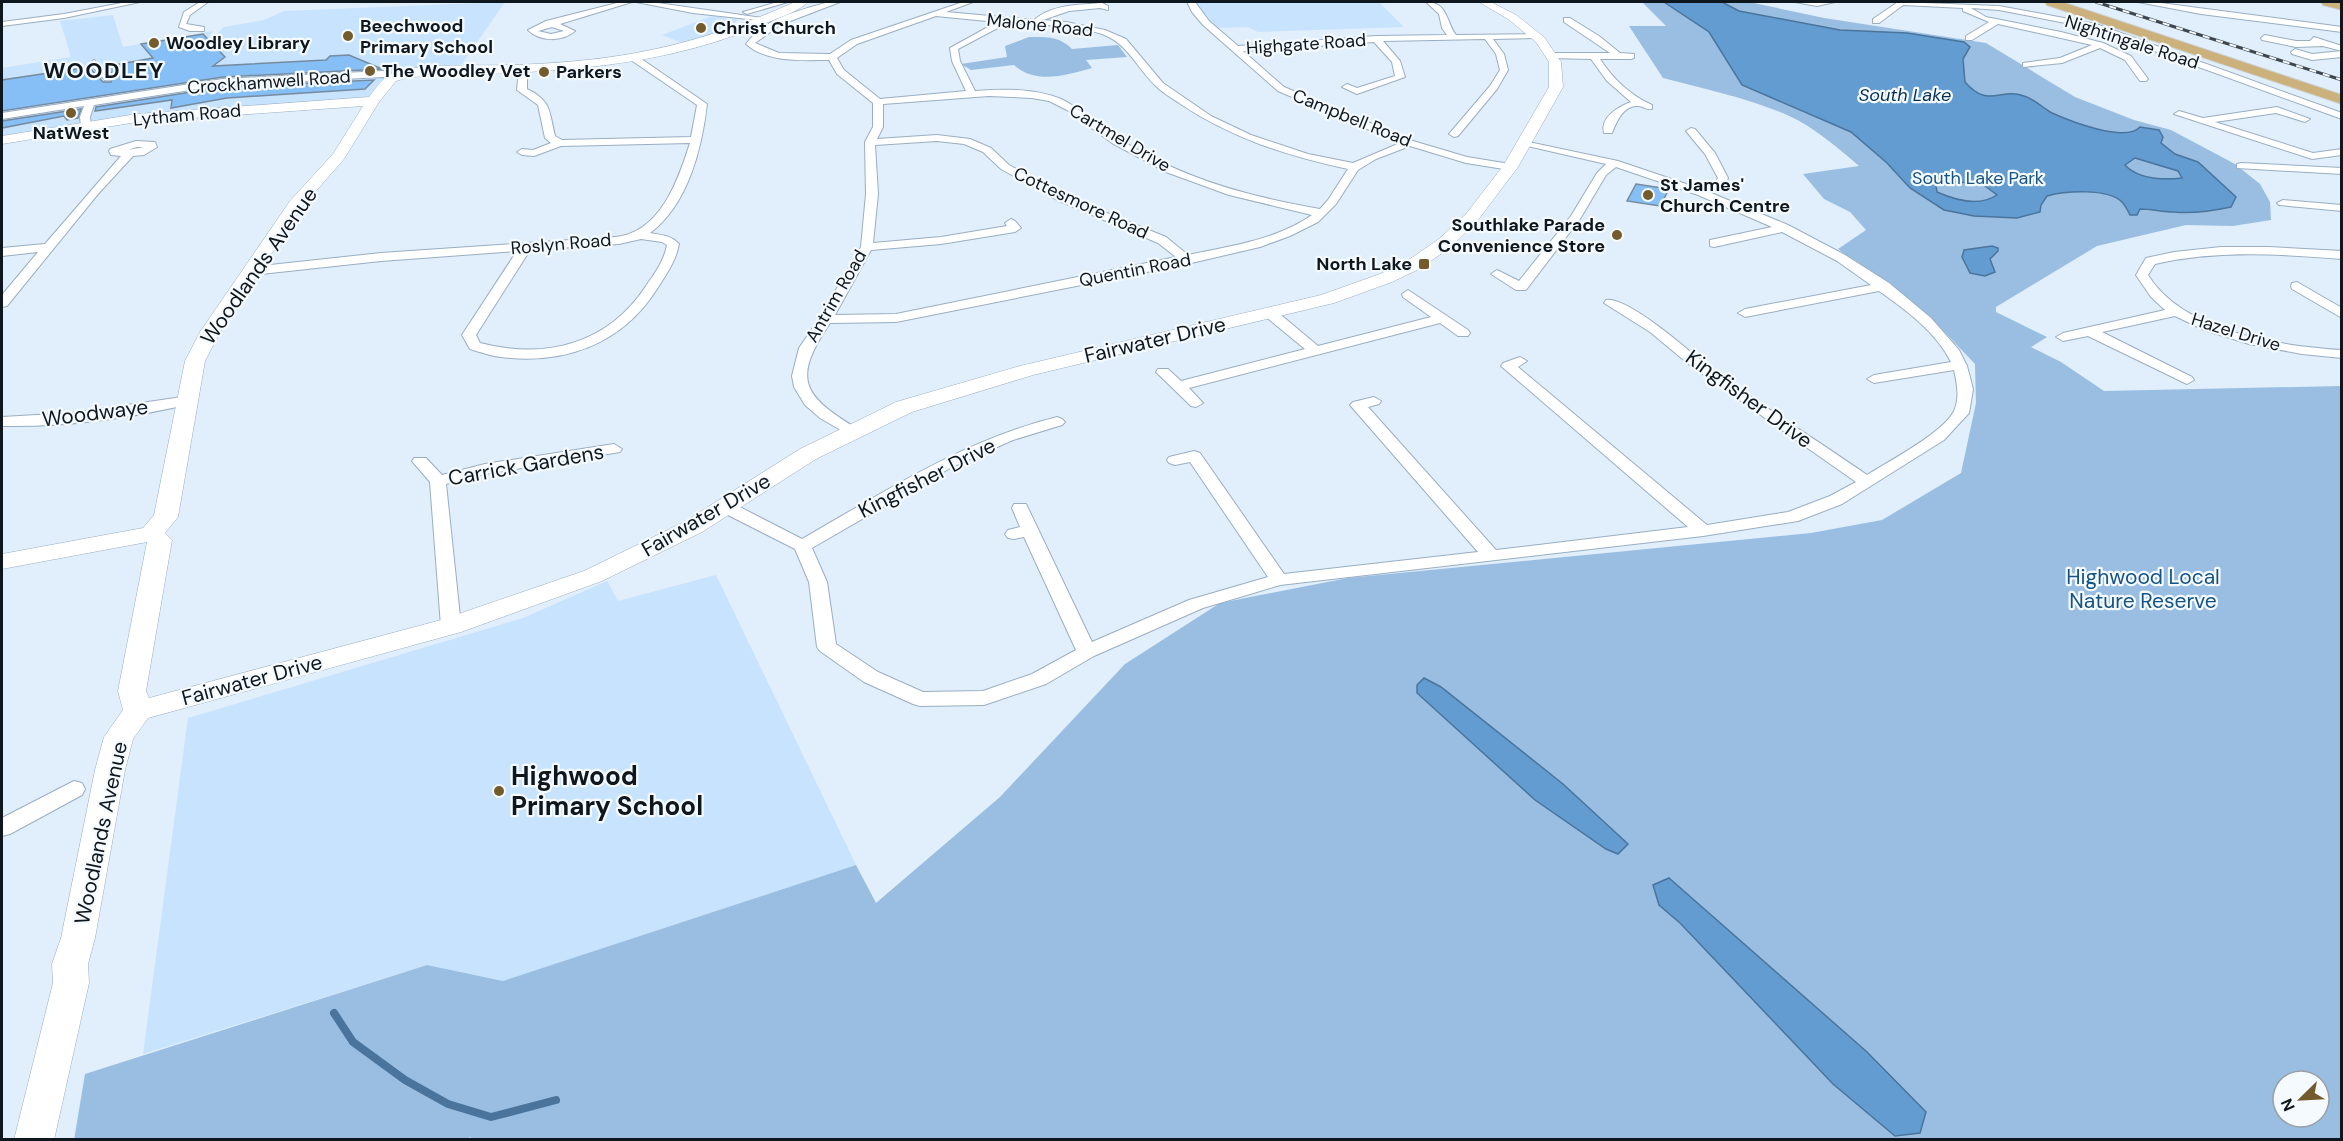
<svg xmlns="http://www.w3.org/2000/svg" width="2343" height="1141" viewBox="0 0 2343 1141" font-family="'DM Sans',sans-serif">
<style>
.built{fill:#c7e3fe}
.green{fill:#99bee2;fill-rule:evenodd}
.water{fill:#639cd1;stroke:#4a749b;stroke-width:1.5;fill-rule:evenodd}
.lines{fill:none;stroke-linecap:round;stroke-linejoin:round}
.stream{stroke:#4a749b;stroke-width:8}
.building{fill:#85bff5;stroke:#778b9f;stroke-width:1.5}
.street-casing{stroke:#99aec2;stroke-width:2}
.secondary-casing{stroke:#99aec2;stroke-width:1}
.primary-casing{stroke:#cfd1d2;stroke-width:2}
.street{fill:#fff;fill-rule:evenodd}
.secondary{fill:#fff;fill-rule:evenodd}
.primary{fill:#cbb27c;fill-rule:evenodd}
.rail-casing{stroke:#3e4750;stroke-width:3}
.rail{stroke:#f5fafe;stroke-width:2;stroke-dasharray:7;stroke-linecap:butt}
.poi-dot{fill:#735b2c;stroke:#f5fafe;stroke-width:2}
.labels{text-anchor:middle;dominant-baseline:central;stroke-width:4.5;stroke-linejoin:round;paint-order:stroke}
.far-street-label{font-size:18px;fill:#0f171e;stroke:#f5fafe}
.far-poi-label{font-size:18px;font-weight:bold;fill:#0f171e;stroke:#f5fafe;text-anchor:start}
.far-water-label{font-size:18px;font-style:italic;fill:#043053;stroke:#f5fafe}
.far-park-label{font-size:18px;fill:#145385;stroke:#f5fafe}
.street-label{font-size:21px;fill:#0f171e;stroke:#f5fafe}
.park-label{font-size:21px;fill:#145385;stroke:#f5fafe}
.far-district-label{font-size:22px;font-weight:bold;letter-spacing:1.5px;fill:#0f171e;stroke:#f5fafe}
.near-poi-label{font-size:26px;font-weight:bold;fill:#0f171e;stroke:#f5fafe;text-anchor:start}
</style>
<rect width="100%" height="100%" fill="#e1eefb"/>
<!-- built -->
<g class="built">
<polygon points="505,2 459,68 394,72 386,77 374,95 364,99 140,116 2,139 2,68 71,57 60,21 113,15 123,47 213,31 197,54 224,27 264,20 284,11"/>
<polygon points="1193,2 1379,2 1404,27 1258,32 1248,27 1217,28"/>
<polygon points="712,16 738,19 734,25 685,44 662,35"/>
<polygon points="716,575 856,865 503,981 427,965 143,1054 188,718 523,618 607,581 618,601"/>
</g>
<!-- green -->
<g class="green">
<path d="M 1642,2 L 1749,2 L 1824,18 L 1986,43 L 2075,97 L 2134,120 L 2171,130 L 2235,164 L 2260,184 L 2270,202 L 2271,220 L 2233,226 L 2186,225 L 2097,246 L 1996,307 L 1996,312 L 2047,337 L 2031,347 L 2061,362 L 2104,391 L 2341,386 L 2341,1139 L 471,1140 L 471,1137 L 464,1140 L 74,1140 L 85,1074 L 427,965 L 503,981 L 856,865 L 876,903 L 1000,797 L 1125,664 L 1220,603 L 1348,578 L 1811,533 L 1882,520 L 1961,473 L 1976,403 L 1975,364 L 1935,322 L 1838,249 L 1866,230 L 1850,212 L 1824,199 L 1803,174 L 1859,166 C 1837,147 1814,127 1787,115 C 1748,98 1704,89 1663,78 L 1629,26 L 1666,26 ZM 2283,1081 L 2319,1081 L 2319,1117 L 2283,1117 Z"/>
<path d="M 1029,37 C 1045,37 1060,36 1072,49 L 1118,45 L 1127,57 L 1086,60 L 1092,68 C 1067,75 1036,85 1014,65 L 971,70 L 961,64 L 1007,57 L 1005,46 Z"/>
</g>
<!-- water -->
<g class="water">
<path d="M 1664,2 L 1722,2 L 1739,11 L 1840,30 L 1907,33 L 1964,42 L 1970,47 L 1963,59 L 1965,82 C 1988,109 2000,87 2024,96 C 2034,99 2043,108 2052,113 C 2070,121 2125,143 2140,127 L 2159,130 L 2163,137 L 2161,143 L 2175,154 L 2198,162 L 2236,197 L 2231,207 C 2212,211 2193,214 2174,212 C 2162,212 2152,209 2140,209 L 2137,215 L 2130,215 C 2128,211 2125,205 2122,202 C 2108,188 2065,191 2047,196 L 2041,205 L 2040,212 L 2017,218 L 1974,216 L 1944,210 L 1910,188 L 1887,163 L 1851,132 L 1742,85 L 1709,32 ZM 2135,158 L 2178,171 L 2182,178 C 2163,180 2138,179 2125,165 ZM 1946,182 L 1981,183 L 1997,195 C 1979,207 1955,200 1937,192 L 1936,186 Z"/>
<polygon points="1992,246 1998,248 1998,251 1990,259 1995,272 1985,276 1970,273 1962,257 1964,250"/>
<polygon points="1424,678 1441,687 1563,784 1628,844 1618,854 1606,849 1535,800 1417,693 1417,685"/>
<polygon points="1669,878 1867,1052 1926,1112 1920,1133 1895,1136 1833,1084 1680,923 1659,905 1653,885"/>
</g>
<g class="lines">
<!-- stream -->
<polyline class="stream" points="334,1013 353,1042 405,1080 448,1104 491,1117 556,1100"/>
</g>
<!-- building -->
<g class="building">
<polygon points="203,34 225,57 213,66 326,60 330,56 349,55 382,69 223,77 2,111 2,80 89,67 103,82 111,82 113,74 104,67 153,58 141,44"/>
<polygon points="374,80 365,89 227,98 171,108 172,100 95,111 96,107 223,87"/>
<polygon points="81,109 78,118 67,120 64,116 2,128 2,121"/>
<polygon points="1636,184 1669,189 1660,206 1627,201"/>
</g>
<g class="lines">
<defs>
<g id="street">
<polygon points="127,2 140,2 64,18 2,26 2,22 64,14"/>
<polygon points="200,2 208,2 190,15 186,24 204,27 204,31 190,31 179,27 184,12"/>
<path d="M 621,2 L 632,2 L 560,24 L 575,31 C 562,42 540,42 528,30 L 546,21 ZM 552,27 L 564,31 L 551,34 L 538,31 Z"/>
<polygon points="636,2 651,2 770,19 766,21 693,13"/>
<polygon points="778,2 788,2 747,14 743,12"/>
<path d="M 829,2 L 840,2 L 780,25 L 755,43 L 779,53 L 830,54 L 851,40 L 963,2 L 973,2 L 946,12 L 1034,20 C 1052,4 1080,5 1102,3 L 1108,6 L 1108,10 L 1100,8 L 1069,11 L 1043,20 L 1066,22 L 1105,30 L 1126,39 L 1163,83 L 1211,116 L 1251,135 L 1308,154 L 1353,163 L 1400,143 L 1278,91 L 1203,25 L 1192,12 L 1187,2 L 1195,2 L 1209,21 L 1238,46 L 1376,36 L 1447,35 L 1442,28 L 1439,14 L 1426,2 C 1448,2 1446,22 1456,35 L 1537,34 L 1541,36 L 1537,38 L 1493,39 L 1504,54 L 1508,70 L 1497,89 L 1458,136 L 1454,137 L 1449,134 L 1490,86 L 1500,70 L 1496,54 L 1485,39 L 1383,41 L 1400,61 L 1405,77 L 1357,94 L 1342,87 L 1347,84 L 1357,88 L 1395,76 L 1392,62 L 1374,42 L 1243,51 L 1284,87 L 1413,141 L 1467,157 L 1510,164 L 1515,167 L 1510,170 L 1466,163 L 1410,146 L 1376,159 L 1358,170 L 1336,204 L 1318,222 L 1290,236 L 1260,247 L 1187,264 L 896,322 L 830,323 C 792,379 802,395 856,428 L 859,431 L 851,436 L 820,418 L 805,405 L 794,387 L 792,376 L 799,348 L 819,319 L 861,247 L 866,194 L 865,142 L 873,127 L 873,103 L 837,74 L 829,60 C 802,60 767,63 746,44 C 765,18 800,10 829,2 ZM 936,16 L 997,22 L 950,48 L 952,61 L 966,91 L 880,99 L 844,70 L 837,58 L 857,44 ZM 1007,23 C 1038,25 1072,24 1102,34 C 1128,43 1138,70 1157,87 C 1163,93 1172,98 1179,103 C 1231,138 1287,156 1348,169 L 1328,200 L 1320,209 C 1270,200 1221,189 1174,168 C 1149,157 1125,143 1102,128 C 1088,119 1077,106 1061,99 C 1035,88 1003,89 975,91 L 960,61 L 958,49 ZM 989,96 L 1032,98 L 1049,101 L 1067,110 L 1112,143 L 1166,172 L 1229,195 L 1312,215 C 1276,240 1231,246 1188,255 L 1166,237 L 1065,196 L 1009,165 L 991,148 L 970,139 L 937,135 L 877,139 L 883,127 L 883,104 ZM 937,141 L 964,144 L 983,152 L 1001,169 L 1057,200 L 1158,243 L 1176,257 L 896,314 L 835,315 L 871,250 L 941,244 L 1015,232 L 1021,228 L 1015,221 L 1011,219 L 1005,223 L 1007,226 L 941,237 L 873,243 L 878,194 L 875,145 Z"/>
<polygon points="1795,2 1835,2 1817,6"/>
<polygon points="1898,2 1999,6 2096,24 2342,113 2342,119 2091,28 1999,10 1971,8 1986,17 2061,32 2103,43 2131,56 2148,79 2146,81 2140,81 2125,60 2100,48 2062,63 2023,67 2023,63 2060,58 2092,45 1998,24 1972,40 1966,40 1966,36 1989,22 1963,11 1963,8 1903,5 1879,23 1873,23 1873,19"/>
<polygon points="2138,2 2153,2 2342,27 2342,32 2201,14"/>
<path d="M 1564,18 L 1570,18 L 1599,36 L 1620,53 L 1634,54 L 1634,58 L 1631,59 L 1600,59 C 1613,79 1630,95 1652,105 L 1652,109 C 1646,110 1643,106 1638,106 C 1623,105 1616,123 1612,133 L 1604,133 C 1600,117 1618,107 1631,102 L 1607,81 L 1591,59 L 1550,58 L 1550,54 L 1553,53 L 1610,53 L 1564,22 Z"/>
<polygon points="2265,35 2296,41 2310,41 2314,37 2342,46 2342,51 2323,46 2296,47 2262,40 2261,38"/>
<polygon points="2295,49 2312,54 2342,51 2342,57 2312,60 2292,54 2291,52"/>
<path d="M 631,56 L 637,56 L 707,104 C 702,148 688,205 650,233 C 661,235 671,235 679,244 C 676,261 666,275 657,289 C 622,344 565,365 501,357 C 491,356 480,352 470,349 L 462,335 L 517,251 L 381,261 L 252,275 L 246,271 L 252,267 L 381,253 L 615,237 C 660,233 678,181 690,143 L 561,146 L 534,156 L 522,155 L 517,152 L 522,149 L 533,150 L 551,143 L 545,138 L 538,105 L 517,90 L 519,68 L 523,65 L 527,68 L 527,89 C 552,101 549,112 555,136 L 562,140 L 691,137 L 697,105 L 631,60 ZM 641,239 L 662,242 L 667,245 C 664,261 655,273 646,286 C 608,344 546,360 480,343 L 476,335 L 530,250 L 619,244 Z"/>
<polygon points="94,60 111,76 111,80 105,80 91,65 90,63"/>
<polygon points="383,71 399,76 394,79 383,77 223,85 94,105 90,117 91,126 86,129 81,126 80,117 84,106 2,119 2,113 223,79"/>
<polygon points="2277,107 2310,119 2305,122 2276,113 2215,122 2313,153 2342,149 2342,155 2312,159 2174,114 2179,111 2203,118"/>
<path d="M 1691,128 L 1695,129 L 1715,153 L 1728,178 L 1724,187 L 1711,193 L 1788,225 L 1845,255 L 1889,283 L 1931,318 L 1959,350 L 1967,366 L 1973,389 L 1969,413 L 1944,440 L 1842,504 L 1798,521 L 1703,536 L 1280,585 L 1203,608 L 1094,656 L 1046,684 L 984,705 L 920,706 L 913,704 L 864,682 L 820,651 L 817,647 L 809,582 L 795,549 L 720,511 L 718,507 L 720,503 L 732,503 L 802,539 C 884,492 964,440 1057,417 L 1062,419 L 1065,422 L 1062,425 L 1013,440 L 952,467 L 812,548 L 827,582 L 836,644 L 878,672 L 923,692 L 983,691 L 1032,674 L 1076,650 L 1024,537 L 1014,539 L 1008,538 L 1005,534 L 1008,530 L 1020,527 L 1012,508 L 1014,504 L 1026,504 L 1028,508 L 1092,642 L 1189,600 L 1268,577 L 1190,462 L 1175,465 L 1169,463 L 1167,460 L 1169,457 L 1194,451 L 1200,453 L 1284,574 L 1478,552 L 1350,405 L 1353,402 L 1374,397 L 1381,401 L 1379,404 L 1368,407 L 1496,550 L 1688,527 L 1501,366 L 1503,363 L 1520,357 L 1527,361 L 1518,367 L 1707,525 L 1788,512 L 1830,496 L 1856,482 L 1691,366 L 1650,332 L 1604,303 L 1606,300 C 1623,296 1673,337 1687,349 C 1743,395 1807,433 1867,475 C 1889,461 1943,433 1954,411 C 1960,398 1957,384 1954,370 L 1874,383 L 1867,379 L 1874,375 L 1951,362 C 1936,332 1906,310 1879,291 L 1745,317 L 1738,313 L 1745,309 L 1871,285 L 1837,261 L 1782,232 L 1714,247 L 1710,246 L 1710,240 L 1772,227 L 1698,195 L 1616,167 L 1606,175 L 1580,219 L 1526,290 L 1516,290 L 1491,274 L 1497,270 L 1519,281 L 1571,216 L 1597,173 L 1606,164 L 1519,144 L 1519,140 L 1618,161 L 1701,189 L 1715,183 L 1718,178 L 1705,154 L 1686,131 Z"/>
<path d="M 136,141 L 155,142 L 157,147 L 144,155 L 133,156 L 98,194 L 7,306 L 2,307 L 2,295 L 38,252 L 2,256 L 2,248 L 45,244 L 121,156 L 111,155 L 109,151 L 110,149 ZM 137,147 L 144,147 L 128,150 Z"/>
<polygon points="2241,163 2342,168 2342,174 2237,168 2237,164"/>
<polygon points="2283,200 2342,205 2342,211 2279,205 2277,203"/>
<path d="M 2221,247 L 2269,247 L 2342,251 L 2342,259 C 2279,254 2217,250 2155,264 L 2148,275 C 2183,332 2280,346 2342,350 L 2342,358 L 2302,354 L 2249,344 L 2204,330 L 2175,316 L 2102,332 L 2192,377 L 2194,380 L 2187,384 L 2088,336 L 2063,341 L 2056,337 L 2063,333 L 2165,310 L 2151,297 L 2136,275 L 2146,258 L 2174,252 Z"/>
<polygon points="2297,282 2342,308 2342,318 2292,289 2291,286 2292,283"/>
<polygon points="1408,290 1468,330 1470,333 1468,336 1458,336 1440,323 1189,388 1203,403 1196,407 1191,406 1156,372 1158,369 1168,369 1181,381 1305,349 1265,316 1263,313 1270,309 1275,310 1318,346 1431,317 1403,297 1402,294"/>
<path d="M 189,396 L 194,397 L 196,400 L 194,403 C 133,418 65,427 2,426 L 2,417 L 72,413 Z"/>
<polygon points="614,444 622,449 620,452 485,474 446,484 461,626 458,630 444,630 441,626 430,482 412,461 414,458 426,458 442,475 485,464"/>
<polygon points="74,781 82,783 85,789 82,795 10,834 2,836 2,818"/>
</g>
<path id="secondary" d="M 795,2 L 808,2 C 797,13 774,19 759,26 C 647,73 528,72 409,77 L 396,81 L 379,102 L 344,159 L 302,207 L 220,332 L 205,361 L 178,517 L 165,533 L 172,540 L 146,691 L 149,698 L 441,620 L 584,571 L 684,522 L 800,449 L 896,402 L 1020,366 L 1321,295 L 1380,274 L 1407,261 L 1439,239 L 1466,214 L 1503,166 L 1549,87 L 1549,62 L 1536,42 L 1508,19 L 1479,2 L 1491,2 L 1516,15 L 1544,37 L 1561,62 L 1563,87 L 1518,167 L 1478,220 L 1451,247 L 1419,269 L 1392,282 L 1334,303 L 1033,375 L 912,412 L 816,459 L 702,532 L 602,581 L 461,632 L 148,718 L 133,739 L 125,770 L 95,938 L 88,964 L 89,983 L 54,1140 L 14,1140 L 53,983 L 52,964 L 61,938 L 95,770 L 104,737 L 123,710 L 118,691 L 147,542 L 2,569 L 2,554 L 143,528 L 154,515 L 185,361 L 200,332 L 290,201 L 333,154 L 363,106 L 137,122 L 2,144 L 2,136 L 137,114 L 369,97 C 381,82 386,72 408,69 C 447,63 495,67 535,64 C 634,59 705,42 795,2 Z"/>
<g id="primary">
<polygon points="2045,2 2062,2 2342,95 2342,104 2047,5"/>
<polygon points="2321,2 2342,2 2342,10 2323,5"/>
</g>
</defs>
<!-- street casing -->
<use href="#street" class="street-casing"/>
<!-- secondary casing -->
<use href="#secondary" class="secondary-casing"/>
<!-- primary casing -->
<use href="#primary" class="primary-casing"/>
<!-- street -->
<use href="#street" class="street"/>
<!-- secondary -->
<use href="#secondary" class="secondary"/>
<!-- primary -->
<use href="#primary" class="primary"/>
<defs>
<polyline id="rail" points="2096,2 2342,80"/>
</defs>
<!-- rail casing -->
<use href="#rail" class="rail-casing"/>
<!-- rail -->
<use href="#rail" class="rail"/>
</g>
<!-- markers -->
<g class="poi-dot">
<circle cx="701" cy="28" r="6"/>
<circle cx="348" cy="36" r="6"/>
<circle cx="154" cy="43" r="6"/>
<circle cx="370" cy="71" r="6"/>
<circle cx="544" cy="72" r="6"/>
<circle cx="71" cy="113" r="6"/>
<circle cx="1648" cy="195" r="6"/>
<circle cx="1617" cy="235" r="6"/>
<rect x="1418" y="258" width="12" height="12" rx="3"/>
<circle cx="499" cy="791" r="6"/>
</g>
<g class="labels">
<!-- far-street labels -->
<g class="far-street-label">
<text transform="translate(1040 25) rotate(6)">Malone Road</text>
<text transform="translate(2132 42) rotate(18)">Nightingale Road</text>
<text transform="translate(1306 44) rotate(-4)">Highgate Road</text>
<text transform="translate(269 82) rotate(-4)">Crockhamwell Road</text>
<text transform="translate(187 115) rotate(-5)">Lytham Road</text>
<text transform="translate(1352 118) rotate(22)">Campbell Road</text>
<text transform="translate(1120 138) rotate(31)">Cartmel Drive</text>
<text transform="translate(1081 203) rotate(25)">Cottesmore Road</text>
<text transform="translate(561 244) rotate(-5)">Roslyn Road</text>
<text transform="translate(1135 270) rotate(-11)">Quentin Road</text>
<text transform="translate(836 296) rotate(-60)">Antrim Road</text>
<text transform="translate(2236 332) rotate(17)">Hazel Drive</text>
</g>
<!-- far-poi labels -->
<g class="far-poi-label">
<text x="360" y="26">Beechwood<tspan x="360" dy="21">Primary School</tspan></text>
<text x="713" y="28">Christ Church</text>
<text x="166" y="43">Woodley Library</text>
<text x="382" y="71">The Woodley Vet</text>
<text x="556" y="72">Parkers</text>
<text x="71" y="133" text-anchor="middle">NatWest</text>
<text x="1660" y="185">St James'<tspan x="1660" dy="21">Church Centre</tspan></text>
<text x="1605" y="225" text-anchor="end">Southlake Parade<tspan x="1605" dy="21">Convenience Store</tspan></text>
<text x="1412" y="264" text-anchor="end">North Lake</text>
</g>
<!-- far-water labels -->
<g class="far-water-label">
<text x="1905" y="95">South Lake</text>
</g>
<!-- far-park labels -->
<g class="far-park-label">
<text x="1978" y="178">South Lake Park</text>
</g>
<!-- street labels -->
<g class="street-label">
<text transform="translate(259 266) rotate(-55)">Woodlands Avenue</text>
<text transform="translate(1155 340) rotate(-13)">Fairwater Drive</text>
<text transform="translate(1749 399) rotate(36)">Kingfisher Drive</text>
<text transform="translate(95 413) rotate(-7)">Woodwaye</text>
<text transform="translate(526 465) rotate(-10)">Carrick Gardens</text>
<text transform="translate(927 478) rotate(-27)">Kingfisher Drive</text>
<text transform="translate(706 515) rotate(-30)">Fairwater Drive</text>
<text transform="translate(252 680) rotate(-15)">Fairwater Drive</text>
<text transform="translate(101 833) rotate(-78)">Woodlands Avenue</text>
</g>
<!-- park labels -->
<g class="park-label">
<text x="2143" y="577">Highwood Local<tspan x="2143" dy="24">Nature Reserve</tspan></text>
</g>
<!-- far-district labels -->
<g class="far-district-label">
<text x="104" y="70">WOODLEY</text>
</g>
<!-- near-poi labels -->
<g class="near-poi-label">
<text x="511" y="776">Highwood<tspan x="511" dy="30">Primary School</tspan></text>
</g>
</g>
<!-- border -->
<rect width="2343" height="1141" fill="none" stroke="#0f171e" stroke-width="6"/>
<!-- north arrow -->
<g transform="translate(2301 1099) rotate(246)"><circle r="28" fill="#f5fafe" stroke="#999fa4" stroke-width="1.5"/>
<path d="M0-4.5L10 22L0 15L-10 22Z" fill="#735b2c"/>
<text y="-9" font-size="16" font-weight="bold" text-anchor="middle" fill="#0f171e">N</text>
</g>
</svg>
